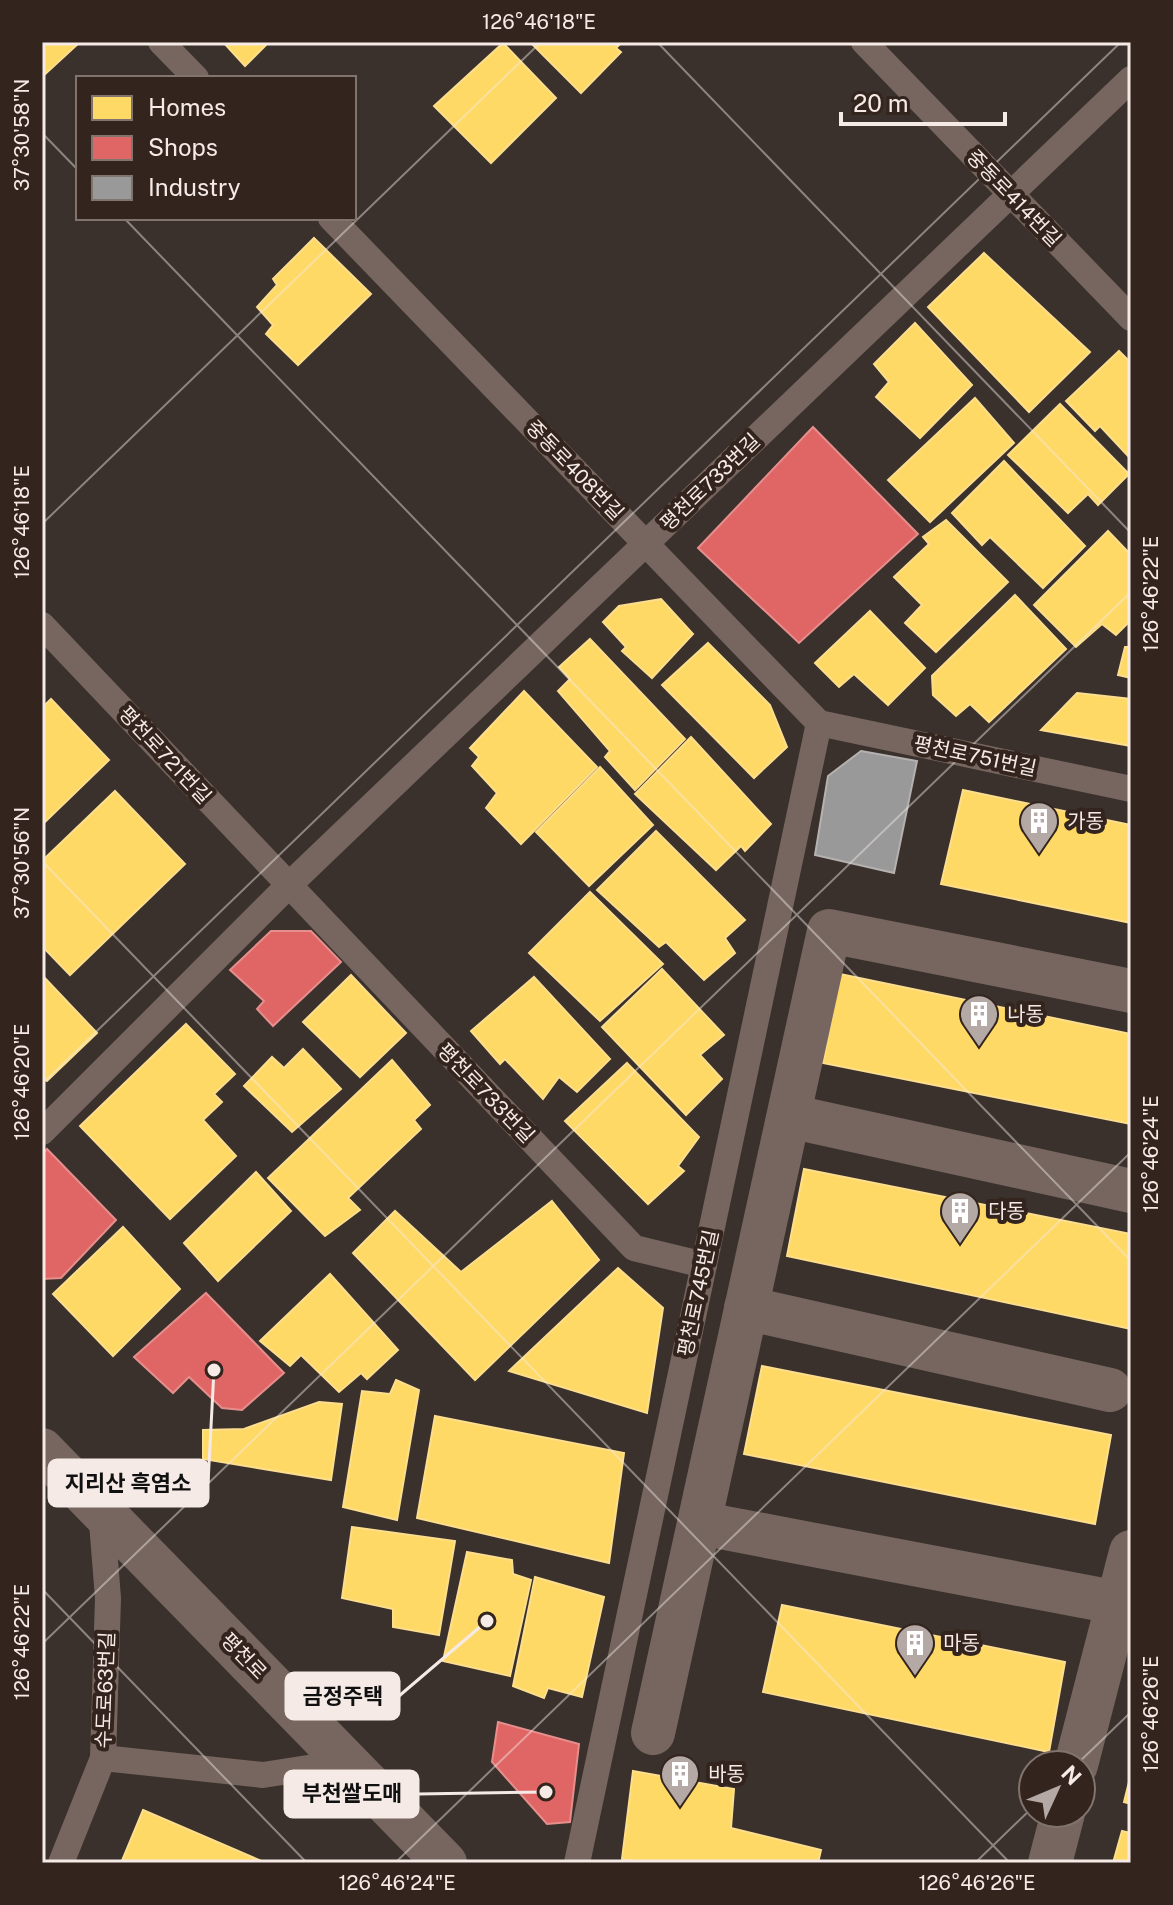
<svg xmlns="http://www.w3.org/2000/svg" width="1173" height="1905" viewBox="0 0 1173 1905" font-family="'Public Sans','Noto Sans KR',sans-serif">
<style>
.homes{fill:#ffd966;stroke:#fcde8c;stroke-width:2}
.shops{fill:#e06666;stroke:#e68e8c;stroke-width:2}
.industry{fill:#999;stroke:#b5b1b0;stroke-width:2}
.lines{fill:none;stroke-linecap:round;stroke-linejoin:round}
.lane{stroke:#76665f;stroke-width:26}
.street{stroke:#76665f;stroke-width:44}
.ticks{fill:none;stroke:#f5eae6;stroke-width:2;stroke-opacity:0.45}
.labels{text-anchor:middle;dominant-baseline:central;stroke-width:8;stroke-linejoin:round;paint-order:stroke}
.street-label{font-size:20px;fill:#f5eae6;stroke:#34241e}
.poi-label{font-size:20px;fill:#f5eae6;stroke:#34241e;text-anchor:start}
.leader{fill:none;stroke:#f5eae6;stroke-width:3}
.callout-dot{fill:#f5eae6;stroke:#34241e;stroke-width:3}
.callout{fill:#f5eae6;stroke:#f5eae6;stroke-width:3}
.callout-label{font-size:22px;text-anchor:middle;font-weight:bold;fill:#111}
.neatline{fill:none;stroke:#f5eae6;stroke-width:3}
.ticks-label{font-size:20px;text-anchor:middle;fill:#f5eae6}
</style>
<rect width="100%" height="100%" fill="#3a312d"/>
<!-- homes -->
<g class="homes">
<polygon points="42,42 80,42 42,77"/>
<polygon points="223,42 269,42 245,66"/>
<polygon points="530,42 622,42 616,48 621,52 581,93"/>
<polygon points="503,43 556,98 491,163 434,106"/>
<polygon points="314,238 371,294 298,365 266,334 273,325 257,307 277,285 273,279"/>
<polygon points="984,253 1090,352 1029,412 928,307"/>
<polygon points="915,323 972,385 920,438 876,397 889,382 874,364"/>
<polygon points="1119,351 1131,363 1129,457 1100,426 1095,431 1066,401"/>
<polygon points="975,398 1014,443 930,522 888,480"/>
<polygon points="1060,404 1129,474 1098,505 1088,494 1068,513 1008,455"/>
<polygon points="1004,461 1085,546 1043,588 990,537 982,545 952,513"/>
<polygon points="946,520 1008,582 936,652 905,623 922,605 894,577 929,544 923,537"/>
<polygon points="1108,531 1131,555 1131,620 1116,635 1102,624 1076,647 1034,605"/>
<polygon points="1015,595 1066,649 989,722 970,704 956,716 933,695 932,676"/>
<polygon points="661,599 693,634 652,678 622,651 626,647 603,622 619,606"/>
<polygon points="870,611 925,668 888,705 854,674 839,687 815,663"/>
<polygon points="590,639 685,739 635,790 605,757 610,751 558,691 570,679 559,667"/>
<polygon points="708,643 770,705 787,747 754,778 662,685"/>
<polygon points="1125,647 1131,647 1131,678 1118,675"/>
<polygon points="524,691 597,767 521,844 486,808 497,793 472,766 479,757 470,748"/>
<polygon points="1077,693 1131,699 1131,746 1041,730"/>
<polygon points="51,699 109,760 42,825 42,708"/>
<polygon points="691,737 771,824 745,851 741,846 716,870 635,794"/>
<polygon points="600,767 653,825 589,886 536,832"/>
<polygon points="963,790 1131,825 1131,923 941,884"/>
<polygon points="115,791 185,864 70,975 42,946 42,861"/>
<polygon points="656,831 745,920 725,938 735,953 704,980 666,942 659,947 597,890"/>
<polygon points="590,892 663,964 600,1021 529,953"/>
<polygon points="662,969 724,1035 700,1055 722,1079 686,1115 602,1027"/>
<polygon points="840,974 1131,1034 1131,1124 823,1063"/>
<polygon points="42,975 97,1033 47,1081 42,1077"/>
<polygon points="351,975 406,1033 360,1077 303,1022"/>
<polygon points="534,977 610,1059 577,1092 559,1077 543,1099 505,1059 500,1064 471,1031"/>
<polygon points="186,1024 235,1074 214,1094 222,1102 203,1120 236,1156 170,1219 80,1126"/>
<polygon points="303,1049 341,1089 292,1132 244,1086 272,1057 284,1068"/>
<polygon points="392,1060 430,1105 414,1120 421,1129 348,1198 360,1210 325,1236 268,1178"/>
<polygon points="627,1063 699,1137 678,1166 684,1171 648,1204 565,1121"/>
<polygon points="804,1169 1131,1234 1131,1329 787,1256"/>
<polygon points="256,1172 291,1211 218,1281 184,1243"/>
<polygon points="552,1201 599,1260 475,1380 353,1253 395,1211 461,1272"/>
<polygon points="123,1227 180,1289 113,1356 53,1294"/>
<polygon points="618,1268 663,1308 647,1413 509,1371"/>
<polygon points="330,1274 398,1350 367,1379 361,1373 339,1392 301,1355 290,1366 260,1341"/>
<polygon points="762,1366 1111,1435 1095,1524 744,1454"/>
<polygon points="396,1380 419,1390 397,1520 343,1507 362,1391 390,1394"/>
<polygon points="319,1402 342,1404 331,1480 203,1459 203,1430 244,1429"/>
<polygon points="435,1416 624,1453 609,1563 417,1518"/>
<polygon points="352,1527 455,1541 439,1635 393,1627 393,1609 342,1598"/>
<polygon points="467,1552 512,1560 513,1574 531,1580 510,1676 443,1661"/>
<polygon points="535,1577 604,1597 582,1697 548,1688 544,1698 513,1686"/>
<polygon points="782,1605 1065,1662 1049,1752 763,1692"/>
<polygon points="633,1771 734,1789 731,1828 821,1850 818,1863 645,1863 622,1859"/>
<polygon points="1131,1774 1131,1804 1124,1802"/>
<polygon points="143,1810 266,1863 121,1863"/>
<polygon points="1122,1831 1131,1833 1131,1863 1113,1863"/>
</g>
<!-- shops -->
<g class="shops">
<polygon points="813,427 918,534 799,643 698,548"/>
<polygon points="271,931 311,931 341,962 273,1026 257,1009 264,1001 230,970"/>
<polygon points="47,1149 116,1220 61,1278 42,1279 42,1154"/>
<polygon points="206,1293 284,1373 242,1410 222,1408 189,1377 173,1393 134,1357"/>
<polygon points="498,1722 579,1744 570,1822 547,1824 492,1762"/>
</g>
<!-- industry -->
<polygon class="industry" points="861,751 917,761 894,873 815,855 828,776"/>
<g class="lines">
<!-- lane -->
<g class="lane">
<polyline points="161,42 196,78"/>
<polyline points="864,42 1131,318"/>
<polyline points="331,218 819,723"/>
<polyline points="42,625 634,1248 704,1265"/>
<polyline points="819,723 1131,789"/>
<polyline points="42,1132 289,885 1131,79"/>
<polyline points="103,1758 263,1775 346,1762"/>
<polyline points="61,1863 103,1758 108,1598 101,1510"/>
<polyline points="577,1863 819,723"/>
</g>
<!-- street -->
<g class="street">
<polyline points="789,1116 1131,1191"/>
<polyline points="746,1308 1110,1390"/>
<polyline points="42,1450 445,1863"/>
<polyline points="699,1523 1119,1603"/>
<polyline points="653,1733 829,931 1131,991"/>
<polyline points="1076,1765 1131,1552"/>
<polyline points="1050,1863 1063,1813"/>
</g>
</g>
<!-- ticks -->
<path class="ticks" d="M 657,42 L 1131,533M 42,133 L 78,170M 124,218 L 1131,1261M 42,524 L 541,42M 42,861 L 1010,1863M 42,1084 L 1121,42M 42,1589 L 307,1863M 42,1644 L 1131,592M 1076,1765 L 1131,1712M 395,1863 L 1131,1152M 975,1863 L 1033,1807"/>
<!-- icons -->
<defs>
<symbol id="building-pin" viewBox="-11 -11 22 30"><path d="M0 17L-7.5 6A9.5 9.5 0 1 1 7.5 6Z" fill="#b4a9a5" stroke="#34241e"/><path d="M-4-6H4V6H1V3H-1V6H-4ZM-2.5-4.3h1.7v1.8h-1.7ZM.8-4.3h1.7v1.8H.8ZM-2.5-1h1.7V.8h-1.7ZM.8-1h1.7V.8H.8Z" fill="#fff"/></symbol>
</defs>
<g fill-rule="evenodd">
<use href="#building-pin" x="1017" y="799" width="44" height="60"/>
<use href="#building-pin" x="957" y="992" width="44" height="60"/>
<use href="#building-pin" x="938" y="1189" width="44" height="60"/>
<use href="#building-pin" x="893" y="1621" width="44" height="60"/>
<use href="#building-pin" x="658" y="1752" width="44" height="60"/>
</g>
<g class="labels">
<!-- street labels -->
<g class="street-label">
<text transform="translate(1014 198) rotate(46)">중동로414번길</text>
<text transform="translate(575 470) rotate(46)">중동로408번길</text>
<text transform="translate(710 482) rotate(-44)">평천로733번길</text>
<text transform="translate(165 755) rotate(47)">평천로721번길</text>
<text transform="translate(975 756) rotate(12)">평천로751번길</text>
<text transform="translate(486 1093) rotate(46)">평천로733번길</text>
<text transform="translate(698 1293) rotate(-78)">평천로745번길</text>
<text transform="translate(244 1656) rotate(46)">평천로</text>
<text transform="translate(105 1690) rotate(-88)">수도로63번길</text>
</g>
<!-- poi labels -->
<g class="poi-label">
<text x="1067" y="821">가동</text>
<text x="1007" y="1014">나동</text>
<text x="988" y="1211">다동</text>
<text x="943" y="1643">마동</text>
<text x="708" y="1774">바동</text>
</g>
</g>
<!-- callouts -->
<path class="leader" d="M214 1370L208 1483M487 1621L399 1696M546 1792L418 1794"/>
<g class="callout-dot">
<circle cx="214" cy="1370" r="8"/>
<circle cx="487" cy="1621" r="8"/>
<circle cx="546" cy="1792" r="8"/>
</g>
<g class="callout">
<rect x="49" y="1460" width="159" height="46" rx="8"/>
<rect x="286" y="1673" width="113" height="46" rx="8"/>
<rect x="285" y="1771" width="133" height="46" rx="8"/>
</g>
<g class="callout-label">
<text x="128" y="1491">지리산 흑염소</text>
<text x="343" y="1704">금정주택</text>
<text x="352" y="1801">부천쌀도매</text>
</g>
<!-- border -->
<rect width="1173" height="1905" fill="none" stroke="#34241e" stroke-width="88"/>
<!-- legend -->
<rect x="76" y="76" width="280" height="144" fill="#34241e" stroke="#81736e" stroke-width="2"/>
<rect x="92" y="96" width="40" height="24" fill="#ffd966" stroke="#81736e" stroke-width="2"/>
<text x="148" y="116" font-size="24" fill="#f5eae6">Homes</text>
<rect x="92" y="136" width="40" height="24" fill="#e06666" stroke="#81736e" stroke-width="2"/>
<text x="148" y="156" font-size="24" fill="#f5eae6">Shops</text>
<rect x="92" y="176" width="40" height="24" fill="#999999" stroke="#81736e" stroke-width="2"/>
<text x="148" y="196" font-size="24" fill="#f5eae6">Industry</text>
<!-- north arrow -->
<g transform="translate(1057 1789) rotate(46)"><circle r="38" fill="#34241e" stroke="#81736e" stroke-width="2"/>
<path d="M0-6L14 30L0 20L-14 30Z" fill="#b4a9a5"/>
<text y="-12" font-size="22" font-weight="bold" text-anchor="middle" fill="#f5eae6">N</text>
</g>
<!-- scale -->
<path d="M841 112v12h164v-12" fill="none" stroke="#f5eae6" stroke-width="4"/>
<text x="853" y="112" font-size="24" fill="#f5eae6" stroke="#34241e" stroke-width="6" paint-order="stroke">20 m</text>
<rect x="44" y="44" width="1085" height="1817" class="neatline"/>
<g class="ticks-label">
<text x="539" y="29">126°46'18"E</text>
<text transform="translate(22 135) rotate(-90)" y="7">37°30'58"N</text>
<text transform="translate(22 522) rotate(-90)" y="7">126°46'18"E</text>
<text transform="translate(1151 594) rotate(-90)" y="7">126°46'22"E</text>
<text transform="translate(22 863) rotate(-90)" y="7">37°30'56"N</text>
<text transform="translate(22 1082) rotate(-90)" y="7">126°46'20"E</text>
<text transform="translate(1151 1154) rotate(-90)" y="7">126°46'24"E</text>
<text transform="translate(22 1642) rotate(-90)" y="7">126°46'22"E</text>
<text transform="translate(1151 1714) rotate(-90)" y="7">126°46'26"E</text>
<text x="397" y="1890">126°46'24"E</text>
<text x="977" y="1890">126°46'26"E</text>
</g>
</svg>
